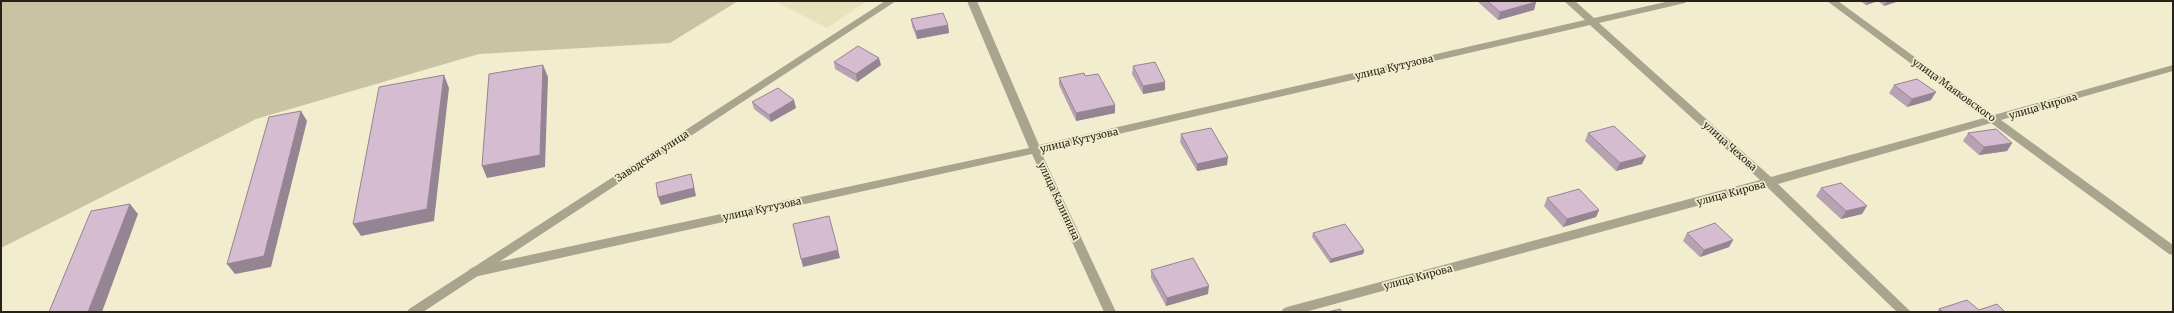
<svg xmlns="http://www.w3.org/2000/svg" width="2174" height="313" viewBox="0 0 2174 313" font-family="Merriweather,serif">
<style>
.built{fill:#e8e1bc}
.green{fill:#c9c3a4}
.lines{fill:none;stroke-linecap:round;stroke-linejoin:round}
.minor{fill:#a8a48e;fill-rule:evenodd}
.tertiary{fill:#a8a48e;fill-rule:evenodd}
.wall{fill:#b7a2b3}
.shaded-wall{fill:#958492}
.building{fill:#d5bcd0;stroke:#958492}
.labels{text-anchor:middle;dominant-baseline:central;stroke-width:3.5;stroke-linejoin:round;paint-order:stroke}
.street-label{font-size:10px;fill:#252318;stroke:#f3edcf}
</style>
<rect width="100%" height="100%" fill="#f3edcf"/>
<!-- built -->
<polygon class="built" points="774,1 867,1 827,28"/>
<!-- green -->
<polygon class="green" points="1,1 738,1 670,43 479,54 256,119 1,248"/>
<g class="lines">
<!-- minor -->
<polygon class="minor" points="967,1 977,1 1039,145 1585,20 1564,1 1575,1 1594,18 1670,1 1687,1 1685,3 1599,23 1771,177 1984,118 1827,1 1838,1 1994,115 2173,65 2173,71 2001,120 2173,245 2173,255 2169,254 1991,123 1778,184 1911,312 1897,312 1767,187 1305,312 1281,312 1283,309 1287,307 1760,180 1590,25 1041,152 1116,312 1104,312 1032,154 474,277 470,275 468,272 470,269 474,267 1029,148"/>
<!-- tertiary -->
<polygon class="tertiary" points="885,1 896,1 423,312 407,312 409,309"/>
</g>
<!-- wall -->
<g class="wall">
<polygon points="1477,1 1534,1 1536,2 1534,10 1498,20"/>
<polygon points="1860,1 1897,1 1896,2 1884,6 1878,1 1866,5"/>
<polygon points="911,19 948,25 949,33 917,39 912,26"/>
<polygon points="834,62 881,65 857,82 835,69"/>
<polygon points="1133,66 1165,90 1143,94 1132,74"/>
<polygon points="1085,76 1115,113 1076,121 1059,85 1059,78"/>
<polygon points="1894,85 1931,100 1907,107 1889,93"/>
<polygon points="752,102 796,108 771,122 754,109"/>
<polygon points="1588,133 1642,164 1616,171 1585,141"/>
<polygon points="1968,133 2012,143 2007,151 1979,155 1963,141"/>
<polygon points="1181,134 1227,165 1197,171 1180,142"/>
<polygon points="1821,188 1862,214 1841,219 1816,196"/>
<polygon points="1547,198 1599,210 1596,217 1563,227 1544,206"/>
<polygon points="1313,233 1364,250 1363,254 1330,263 1312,237"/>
<polygon points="1687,233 1733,240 1729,247 1700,257 1683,241"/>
<polygon points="1151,270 1208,294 1166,306 1151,278"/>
<polygon points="1939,309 1979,310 2005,312 1937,312"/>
</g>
<!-- shaded-wall -->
<g class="shaded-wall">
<polygon points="1868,1 1878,1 1866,5"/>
<polygon points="1887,1 1897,1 1896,2 1884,6"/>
<polygon points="1536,2 1534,10 1498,20 1500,12"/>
<polygon points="948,25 949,33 917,39 916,31"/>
<polygon points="879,58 881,65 857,82 856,74"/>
<polygon points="543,65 548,77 545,167 487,178 482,166"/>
<polygon points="444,75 449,88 434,221 361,236 353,224"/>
<polygon points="1165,82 1165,90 1143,94 1143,86"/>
<polygon points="1936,92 1931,100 1907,107 1912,99"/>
<polygon points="794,100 796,108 771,122 769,115"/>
<polygon points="1115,105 1115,113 1076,121 1076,113"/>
<polygon points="301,111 307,121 271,267 235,274 227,264"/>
<polygon points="2012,143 2007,151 1979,155 1984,147"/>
<polygon points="1646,156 1642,164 1616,171 1620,163"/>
<polygon points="1228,157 1227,165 1197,171 1197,164"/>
<polygon points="691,174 693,182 696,196 661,205 658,197"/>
<polygon points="130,204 138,214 102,312 88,312"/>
<polygon points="1867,206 1862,214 1841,219 1846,211"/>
<polygon points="1599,210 1596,217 1563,227 1567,219"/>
<polygon points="1733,240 1729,247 1700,257 1704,250"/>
<polygon points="838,250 840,258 803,267 801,259"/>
<polygon points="1364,250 1363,254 1330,263 1331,259"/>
<polygon points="1209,286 1208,294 1166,306 1167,298"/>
</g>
<!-- building -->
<g class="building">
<polygon points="1487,1 1534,1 1536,2 1500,12"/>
<polygon points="943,13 948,25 916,31 911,19"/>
<polygon points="858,46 879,58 856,74 834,62"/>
<polygon points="1155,62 1165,82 1143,86 1133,66"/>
<polygon points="543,65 540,155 482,166 489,74"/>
<polygon points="1084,73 1085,76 1098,74 1115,105 1076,113 1059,78"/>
<polygon points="444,75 427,209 353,224 379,87"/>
<polygon points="1917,79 1936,92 1912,99 1894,85"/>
<polygon points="778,88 794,100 769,115 752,102"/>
<polygon points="301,111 264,256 227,264 269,117"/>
<polygon points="1614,126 1646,156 1620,163 1588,133"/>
<polygon points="1211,128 1228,157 1197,164 1181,134"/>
<polygon points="1996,129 2012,143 1984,147 1968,133"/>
<polygon points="691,174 694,188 658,197 656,183"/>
<polygon points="1841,183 1867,206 1846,211 1821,188"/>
<polygon points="1579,189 1599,210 1567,219 1547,198"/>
<polygon points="130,204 88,312 49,312 91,211"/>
<polygon points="829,216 838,250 801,259 793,224"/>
<polygon points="1715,223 1733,240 1704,250 1687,233"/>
<polygon points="1345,224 1364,250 1331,259 1313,233"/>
<polygon points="1193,258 1209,286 1167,298 1151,270"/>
<polygon points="1967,300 1979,310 1997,304 2005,312 1943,312 1939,309"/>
<polygon points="1340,309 1342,312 1328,312"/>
</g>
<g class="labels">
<!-- street labels -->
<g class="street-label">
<text transform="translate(1394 67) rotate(-13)">улица Кутузова</text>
<text transform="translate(1954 90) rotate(36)">улица Маяковского</text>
<text transform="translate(2043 106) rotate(-16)">улица Кирова</text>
<text transform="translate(1079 140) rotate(-13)">улица Кутузова</text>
<text transform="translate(1730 146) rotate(42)">улица Чехова</text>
<text transform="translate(652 156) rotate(-33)">Заводская улица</text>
<text transform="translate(1731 193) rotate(-15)">улица Кирова</text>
<text transform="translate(1059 201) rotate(65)">улица Калинина</text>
<text transform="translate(762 209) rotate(-12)">улица Кутузова</text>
<text transform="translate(1418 277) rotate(-15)">улица Кирова</text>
</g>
</g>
<!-- border -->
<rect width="2174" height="313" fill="none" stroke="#252318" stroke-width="4"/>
</svg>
